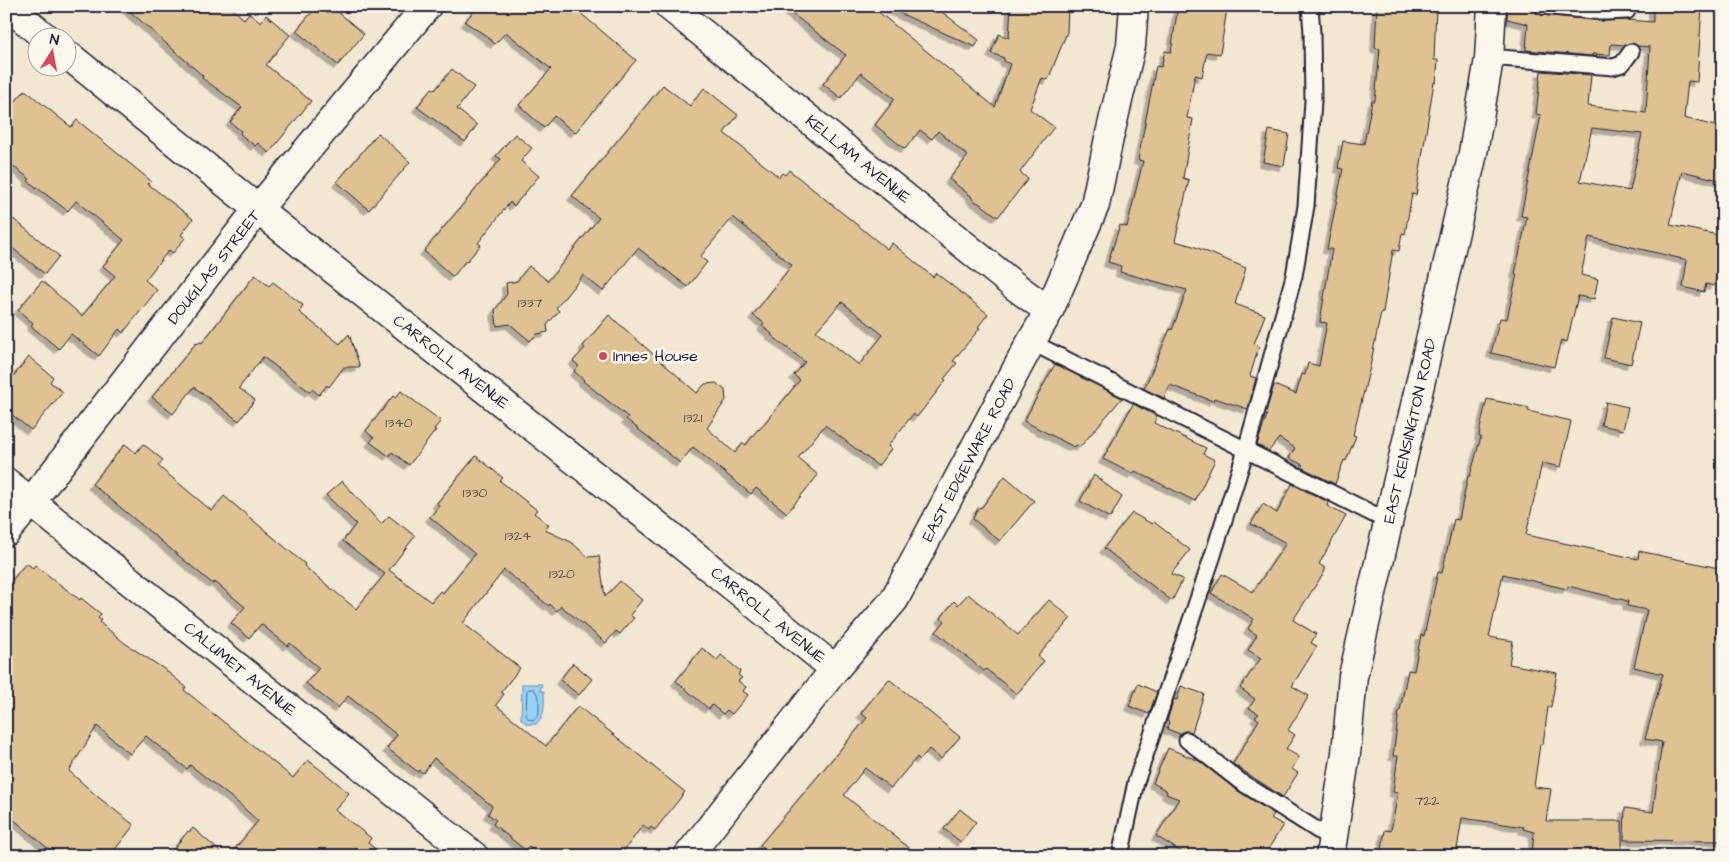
<svg xmlns="http://www.w3.org/2000/svg" width="1729" height="862" viewBox="0 0 1729 862" font-family="'Architects Daughter',sans-serif">
<style>
.water{fill:#96d1f6;stroke:#688bab}
.lines{fill:none;stroke-linecap:round;stroke-linejoin:round}
.shore{stroke:#506886;stroke-width:1}
.building{fill:#dec292;stroke:#22223b;fill-rule:evenodd;filter:url(#shadow)}
.lane-casing{stroke:#22223b;stroke-width:19}
.street-casing{stroke:#22223b;stroke-width:31}
.lane{stroke:#fbf7ec;stroke-width:15}
.street{stroke:#fbf7ec;stroke-width:28}
.poi-dot{fill:#d1495b;stroke:#fbf7ec;stroke-width:2}
.labels{text-anchor:middle;dominant-baseline:central;stroke-width:5;stroke-linejoin:round;paint-order:stroke}
.number-label{font-size:14px;fill:#514a51}
.street-label{font-size:16px;fill:#22223b;stroke:#fbf7ec}
.poi-label{font-size:16px;fill:#22223b;stroke:#fbf7ec;text-anchor:start}
</style>
<defs>
<filter id="shadow"><feDropShadow dx="-4.5" dy="4.5" stdDeviation="0" flood-color="#0004"/></filter>
</defs>
<rect width="100%" height="100%" fill="#f2e7d1"/>
<filter id="ink" filterUnits="userSpaceOnUse"><feTurbulence type="fractalNoise" baseFrequency=".02" numOctaves="2"/><feDisplacementMap in="SourceGraphic" scale="10" xChannelSelector="R" yChannelSelector="G"/><feConvolveMatrix kernelMatrix="1 2 1 2 8 2 1 2 1" color-interpolation-filters="sRGB"/></filter>
<g filter="url(#ink)">
<!-- water -->
<path class="water" d="M 522,684 L 542,684 L 540,691 L 544,691 C 544,704 546,715 536,724 L 527,724 L 521,719 Z"/>
<g class="lines">
<!-- shore -->
<polygon class="shore" points="529,689 534,689 539,697 539,712 538,716 533,720 529,719 526,716 527,691"/>
</g>
<!-- building -->
<g class="building">
<polygon points="124,6 229,6 244,19 249,13 261,22 266,15 290,35 266,65 311,101 269,153 258,143 255,146 240,134 241,131 230,122 242,107 202,78 203,76"/>
<polygon points="317,6 331,6 364,34 338,65 296,31"/>
<polygon points="477,6 572,6 636,60 575,133 554,116 544,128 519,105 551,69 506,32 495,44 485,35 465,22"/>
<polygon points="782,6 871,6 995,107 1010,64 1004,61 1004,58 991,53 999,34 1009,38 1011,6 1068,6 1067,32 1048,80 1042,78 1030,109 1054,127 1020,172 1028,179 998,217 982,205 973,200 971,196 949,179 968,156 938,131 932,139 920,130 905,149 875,125 895,99 861,73 841,98 823,84 846,55"/>
<polygon points="884,6 934,6 979,40 975,47"/>
<polygon points="1178,6 1207,6 1227,9 1220,54 1207,52 1202,77 1195,75 1187,118 1193,119 1183,178 1189,180 1175,241 1193,246 1246,268 1235,304 1265,315 1254,344 1259,346 1250,376 1256,378 1248,409 1214,398 1213,401 1170,385 1164,398 1144,389 1170,329 1172,330 1187,290 1120,272 1121,266 1108,262 1120,225 1127,227 1143,161 1138,160 1156,66 1161,67 1165,51 1171,52"/>
<polygon points="1377,6 1436,6 1434,60 1438,60 1436,83 1434,82 1416,195 1412,194 1405,234 1402,233 1399,251 1393,250 1383,312 1381,312 1370,367 1353,435 1356,436 1346,461 1344,460 1335,484 1301,467 1303,465 1289,458 1295,448 1279,438 1269,451 1257,445 1267,415 1265,415 1274,385 1296,394 1302,374 1305,375 1308,363 1319,366 1327,323 1320,322 1332,249 1327,249 1343,169 1338,168 1343,141 1364,144 1372,101 1375,101 1380,49 1375,48"/>
<path d="M 1508,6 L 1533,6 L 1536,13 L 1541,15 L 1604,21 L 1627,20 L 1653,22 L 1653,6 L 1702,6 L 1697,82 L 1688,81 L 1684,118 L 1723,128 L 1723,181 L 1682,171 L 1670,225 L 1723,236 L 1723,249 L 1714,286 L 1706,284 L 1704,292 L 1683,287 L 1687,260 L 1589,237 L 1581,275 L 1598,279 L 1594,299 L 1578,296 L 1567,342 L 1561,340 L 1554,367 L 1491,353 L 1500,318 L 1507,319 L 1517,274 L 1515,274 L 1527,217 L 1521,216 L 1541,115 L 1536,114 L 1541,71 L 1591,75 L 1588,106 L 1646,113 L 1650,47 L 1638,46 L 1632,43 L 1625,45 L 1611,44 L 1610,55 L 1592,54 L 1592,56 L 1526,50 L 1528,24 L 1507,19 ZM 1592,128 L 1642,134 L 1630,191 L 1580,181 Z"/>
<polygon points="452,69 474,87 457,109 477,125 465,142 417,107 432,88 435,90"/>
<path d="M 663,85 L 690,106 L 704,88 L 738,115 L 724,133 L 779,177 L 782,173 L 785,175 L 789,170 L 887,249 L 892,243 L 933,277 L 936,273 L 988,314 L 978,327 L 980,328 L 953,361 L 957,363 L 944,379 L 946,380 L 917,417 L 913,414 L 888,446 L 891,449 L 878,466 L 825,425 L 798,458 L 818,475 L 787,513 L 756,488 L 751,494 L 693,447 L 680,463 L 626,419 L 628,417 L 583,381 L 584,380 L 574,371 L 579,366 L 573,361 L 585,348 L 583,346 L 609,315 L 697,393 L 705,384 L 716,383 L 725,390 L 726,400 L 707,428 L 735,453 L 743,443 L 746,445 L 758,429 L 759,430 L 800,380 L 794,375 L 805,362 L 771,335 L 772,334 L 762,326 L 764,323 L 753,315 L 792,265 L 733,217 L 700,257 L 707,262 L 688,287 L 638,248 L 603,291 L 583,275 L 556,308 L 559,311 L 547,325 L 548,332 L 537,334 L 530,341 L 510,324 L 497,326 L 495,310 L 507,294 L 506,283 L 517,281 L 529,266 L 548,281 L 599,218 L 572,196 ZM 842,302 L 883,335 L 859,365 L 816,331 Z"/>
<polygon points="25,90 71,127 77,120 151,181 148,184 193,219 181,235 185,238 173,253 169,250 145,280 157,290 123,333 119,329 99,356 71,334 59,349 31,326 33,323 18,310 42,281 82,316 115,276 103,266 124,240 76,201 68,211 28,181 30,179 6,161 6,113"/>
<polygon points="1269,130 1289,134 1284,166 1263,162"/>
<polygon points="378,133 410,162 369,210 337,182"/>
<polygon points="515,134 532,148 521,161 539,176 514,206 510,202 478,243 481,245 467,261 466,260 453,277 424,251 501,159 496,156"/>
<polygon points="6,213 59,256 45,274 6,243"/>
<polygon points="255,275 269,286 273,282 303,305 299,312 340,344 349,334 360,367 344,367 329,387 327,385 319,395 312,389 310,392 263,357 239,388 255,400 239,421 194,387 173,414 152,397 196,343 197,344 200,342 202,343"/>
<polygon points="1613,317 1640,323 1631,364 1604,358"/>
<polygon points="29,357 53,377 50,382 63,392 31,430 6,410 6,385"/>
<polygon points="1055,364 1122,398 1080,447 1076,445 1074,447 1024,421"/>
<polygon points="401,391 441,421 434,429 436,430 409,465 392,452 389,456 370,442 374,438 366,431 393,396 395,398"/>
<polygon points="1487,399 1529,408 1528,411 1571,421 1561,467 1542,463 1526,535 1638,559 1639,551 1723,569 1723,841 1624,840 1625,808 1653,812 1662,742 1645,739 1663,674 1634,667 1647,610 1627,606 1628,601 1568,586 1567,589 1503,574 1489,637 1513,641 1509,664 1557,673 1551,707 1548,707 1543,744 1540,744 1534,787 1551,789 1546,821 1622,821 1622,856 1532,856 1534,832 1523,829 1524,827 1462,818 1456,856 1381,856 1385,830 1391,831 1398,793 1393,792 1398,756 1393,756 1399,711 1400,711 1408,670 1414,671 1421,635 1424,636 1438,572 1442,573 1454,519 1459,520 1468,476 1470,476 1481,437 1479,436 1481,424"/>
<polygon points="1606,402 1628,407 1623,430 1601,425"/>
<polygon points="1133,404 1157,416 1154,423 1206,448 1203,454 1215,460 1195,501 1135,471 1133,474 1103,459"/>
<polygon points="125,444 136,453 143,444 163,460 158,466 212,511 224,496 305,564 304,566 356,609 385,574 343,541 356,524 326,495 342,481 381,524 389,516 415,536 389,570 431,602 440,591 443,593 475,554 430,517 439,506 437,503 476,456 503,478 500,481 537,510 534,513 549,525 545,530 571,542 588,557 599,556 605,597 620,581 642,600 630,615 634,618 620,634 616,631 606,643 561,606 557,611 550,604 549,606 504,570 463,623 520,668 501,692 504,694 496,705 546,746 578,706 685,792 655,830 651,827 649,830 643,825 620,856 541,856 529,846 525,850 493,824 496,820 488,814 492,806 434,758 423,773 419,770 418,772 387,748 397,735 348,696 338,708 306,683 319,668 290,643 288,646 261,624 249,638 231,623 245,607 215,582 213,584 92,484"/>
<polygon points="1094,475 1122,497 1110,518 1080,501"/>
<polygon points="1005,476 1034,501 1000,541 973,519 978,508 982,507"/>
<polygon points="1292,484 1328,502 1327,506 1346,516 1319,564 1325,568 1325,571 1293,620 1316,634 1311,643 1317,646 1292,686 1309,696 1288,730 1295,735 1286,749 1299,757 1292,769 1298,773 1283,797 1233,764 1259,720 1255,717 1259,714 1249,708 1255,699 1240,688 1261,658 1248,650 1257,635 1248,629 1254,619 1211,593 1222,574 1253,592 1286,543 1251,524 1263,504 1277,513"/>
<polygon points="1132,513 1152,524 1154,522 1190,550 1171,574 1183,579 1172,601 1104,548"/>
<polygon points="26,563 33,568 35,565 80,600 81,598 101,614 98,618 101,620 99,622 126,644 164,669 186,687 184,690 293,778 308,760 331,778 349,793 335,810 371,838 368,843 384,856 229,856 258,821 237,802 190,765 187,769 146,736 130,754 97,726 69,771 98,797 134,825 110,856 57,856 6,813 6,588"/>
<polygon points="968,594 1018,635 1049,600 1071,618 1038,656 1044,661 1017,694 986,669 984,671 936,632 945,621 941,618 954,601 958,605"/>
<polygon points="702,648 717,660 721,655 740,671 738,675 742,678 738,681 746,687 743,691 748,695 732,714 727,710 723,714 712,705 709,709 676,681"/>
<polygon points="573,663 592,679 579,695 560,680"/>
<polygon points="889,679 960,737 941,759 929,749 920,760 917,757 891,788 865,768 844,795 919,856 772,856 760,845 867,718 861,713"/>
<polygon points="1138,684 1157,692 1149,714 1129,706"/>
<polygon points="1181,686 1204,694 1192,732 1184,731 1180,734 1167,729 1169,722 1167,721 1174,699 1177,700"/>
<polygon points="1168,748 1199,761 1235,789 1274,814 1271,818 1283,825 1264,856 1188,856 1156,836 1179,799 1166,794 1167,791 1153,783"/>
<polygon points="960,809 976,822 961,842 944,829"/>
<polygon points="193,828 225,856 168,856 188,831 189,832"/>
</g>
<g class="lines">
<defs>
<g id="lane">
<polyline points="1542,6 1605,12 1627,11 1629,6"/>
<polyline points="1489,57 1613,67 1622,64 1631,52"/>
<polyline points="1031,342 1389,522"/>
<polyline points="1187,740 1241,782 1333,840"/>
<polyline points="1120,856 1136,782 1213,555 1246,450 1294,276 1306,206 1313,101 1312,33 1310,6"/>
</g>
<g id="street">
<polyline points="8,6 46,38"/>
<polyline points="669,6 1016,287 1049,311"/>
<polyline points="68,55 281,228 657,525 835,669"/>
<polyline points="6,482 474,856"/>
<polyline points="6,532 31,502 258,209 427,6"/>
<polyline points="688,856 835,669 894,600 1031,342 1049,311 1095,205 1109,138 1131,46 1134,6"/>
<polyline points="1330,856 1346,753 1353,676 1473,153 1489,59 1492,6"/>
</g>
</defs>
<!-- lane casing -->
<use href="#lane" class="lane-casing"/>
<!-- street casing -->
<use href="#street" class="street-casing"/>
<!-- lane -->
<use href="#lane" class="lane"/>
<!-- street -->
<use href="#street" class="street"/>
</g>
</g>
<!-- markers -->
<circle class="poi-dot" cx="603" cy="356" r="5"/>
<g class="labels">
<!-- number labels -->
<g class="number-label">
<text x="530" y="303">1337</text>
<text x="693" y="418">1321</text>
<text x="399" y="423">1340</text>
<text x="475" y="493">1330</text>
<text x="518" y="536">1324</text>
<text x="562" y="574">1320</text>
<text x="1427" y="801">722</text>
</g>
<!-- street labels -->
<g class="street-label">
<text transform="translate(858 159) rotate(39)">KELLAM AVENUE</text>
<text transform="translate(214 267) rotate(-52)">DOUGLAS STREET</text>
<text transform="translate(451 362) rotate(38)">CARROLL AVENUE</text>
<text transform="translate(1410 431) rotate(-77)">EAST KENSINGTON ROAD</text>
<text transform="translate(969 460) rotate(-62)">EAST EDGEWARE ROAD</text>
<text transform="translate(768 615) rotate(39)">CARROLL AVENUE</text>
<text transform="translate(240 669) rotate(39)">CALUMET AVENUE</text>
</g>
<!-- poi labels -->
<g class="poi-label">
<text x="613" y="356">Innes House</text>
</g>
</g>
<!-- margin -->
<rect width="1729" height="862" fill="none" stroke="#fbf7ec" stroke-width="25"/>
<rect x="12" y="12" width="1704" height="837" fill="none" stroke="#22223b" stroke-width="2" filter="url(#ink)"/>
<!-- north arrow -->
<g transform="translate(52 52) rotate(11)"><circle r="24" fill="#fbf7ec" stroke="#a4a2a5"/>
<path d="M0-4L9 19L0 12L-9 19Z" fill="#d1495b"/>
<text y="-8" font-size="14" font-weight="bold" text-anchor="middle" fill="#22223b">N</text>
</g>
</svg>
